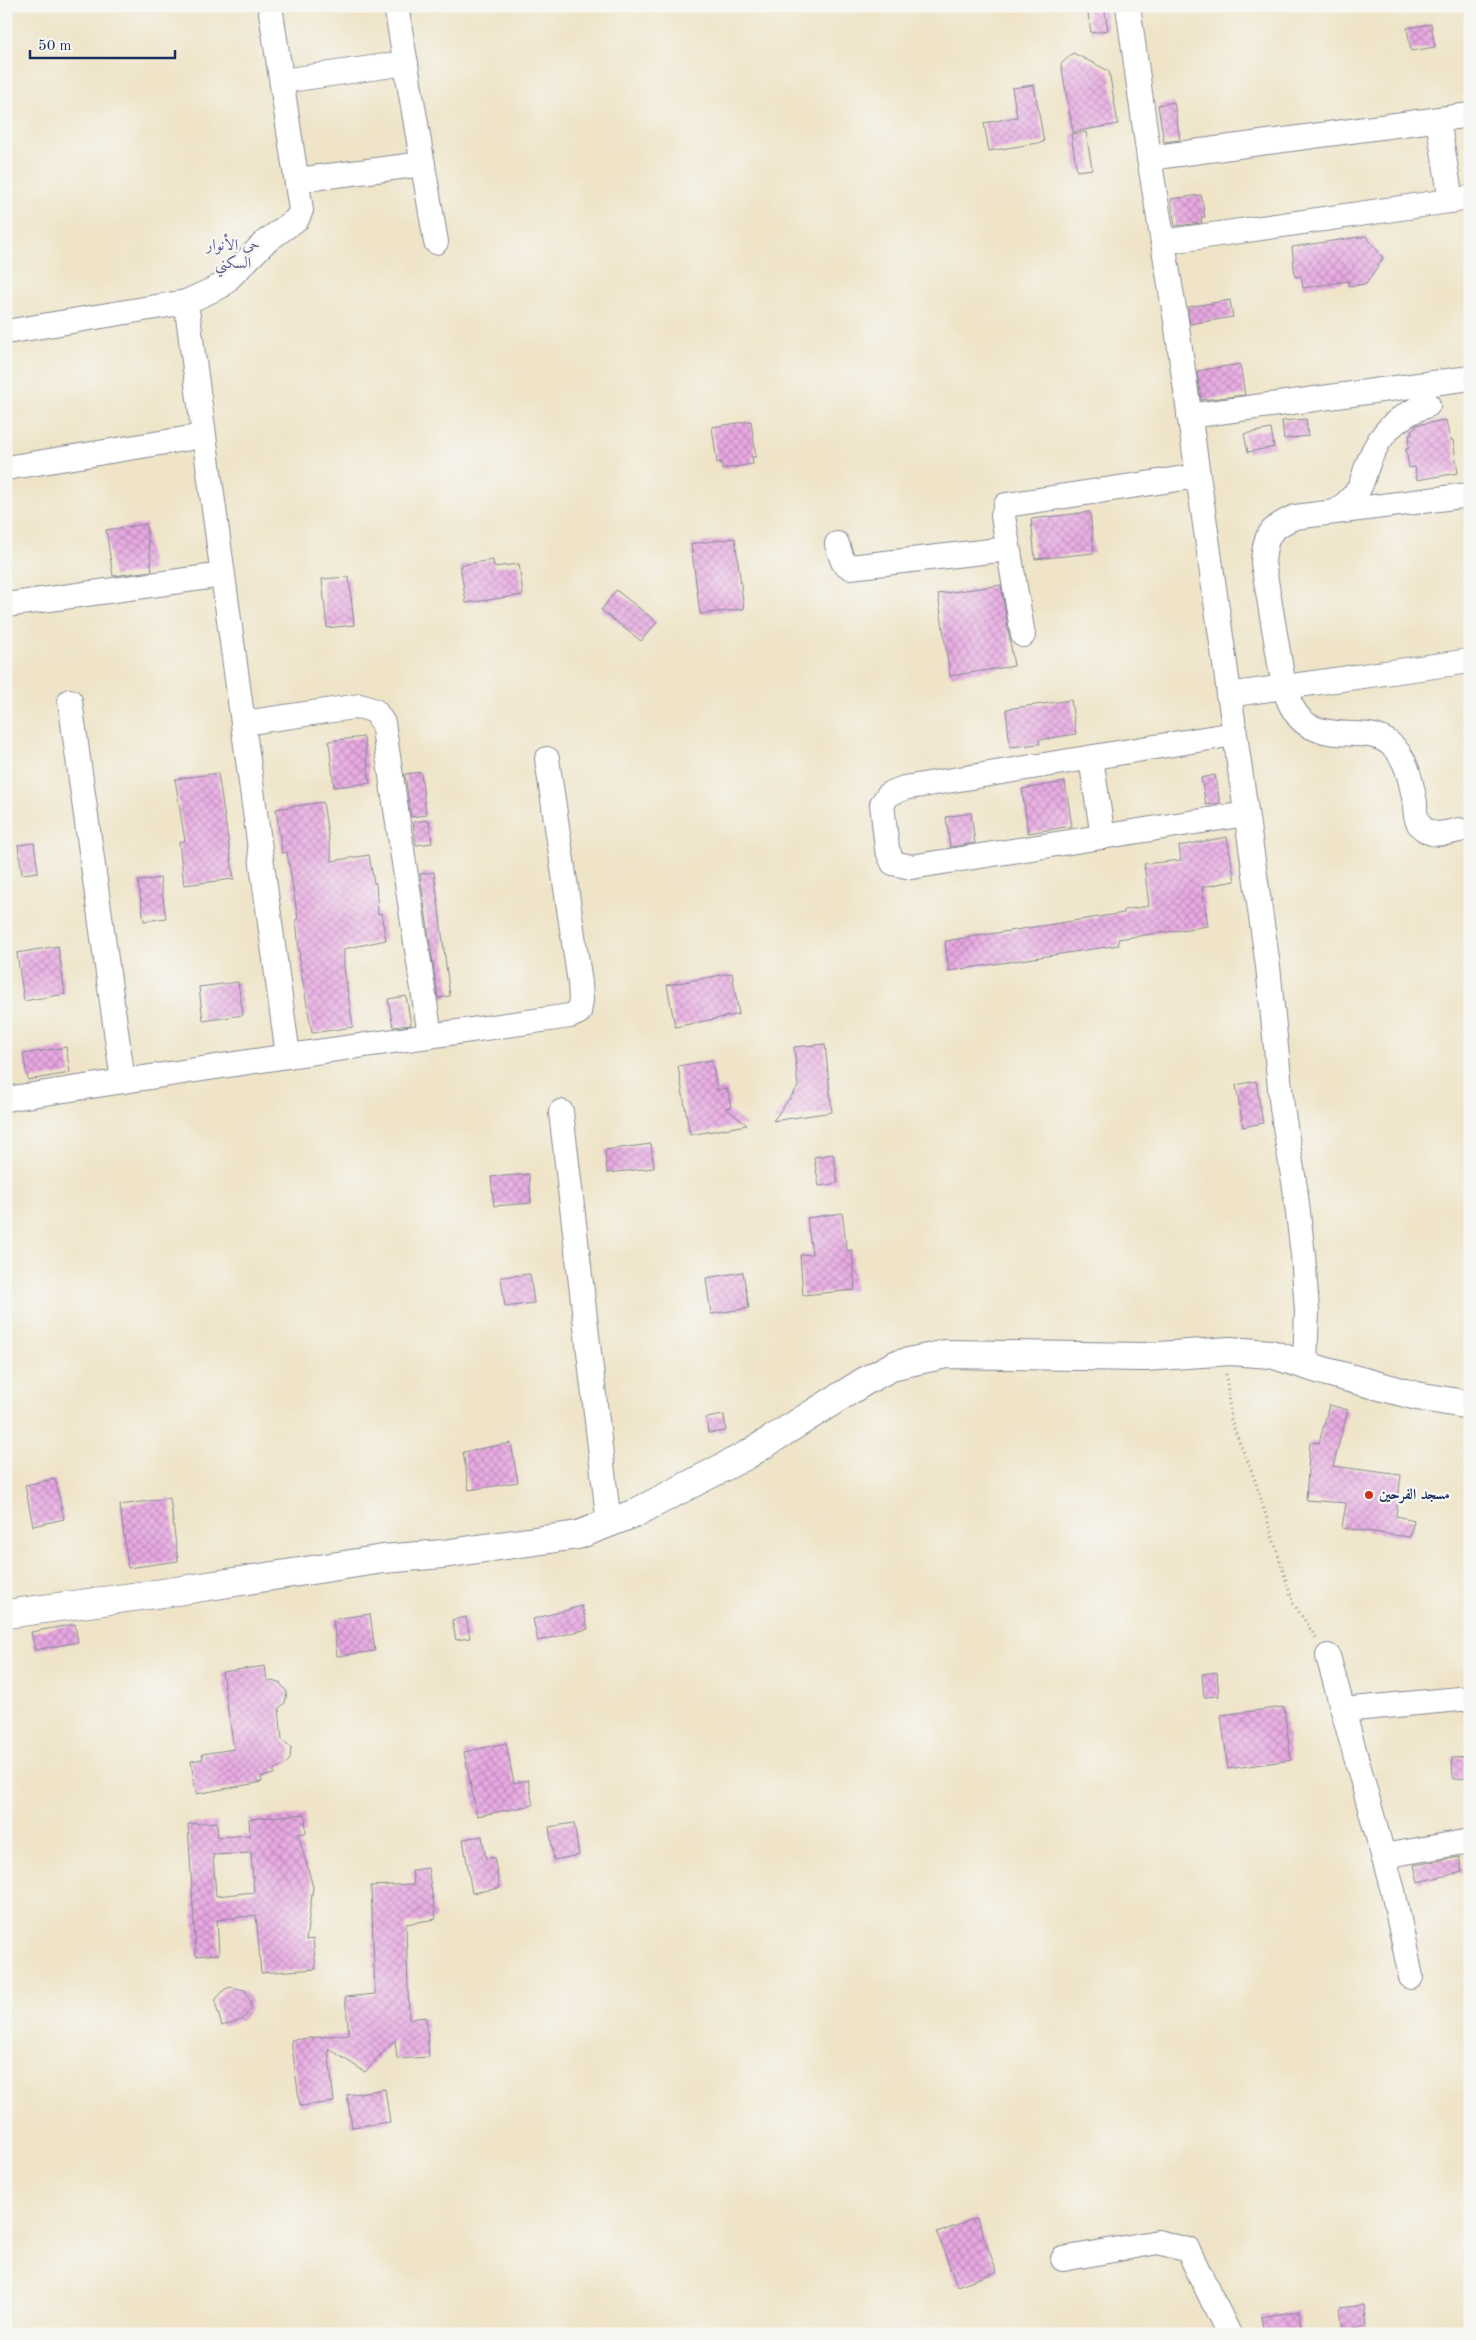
<svg xmlns="http://www.w3.org/2000/svg" width="1476" height="2340" viewBox="0 0 1476 2340" font-family="'Old Standard TT',Amiri,serif">
<style>
.building{fill:url(#building-cross-hatch);fill-rule:evenodd}
.lines{fill:none;stroke-linecap:round;stroke-linejoin:round}
.minor-casing{stroke:#858a93;stroke-width:26}
.tertiary-casing{stroke:#858a93;stroke-width:30}
.path{stroke:#858a93;stroke-width:3;stroke-dasharray:1 4;stroke-linecap:butt}
.minor{stroke:#fff;stroke-width:24}
.tertiary{stroke:#fff;stroke-width:28}
.poi-dot{fill:#c8321e;stroke:#f6f6f2;stroke-width:2}
.labels{text-anchor:middle;dominant-baseline:central;stroke-width:4.5;stroke-linejoin:round;paint-order:stroke}
.poi-label{font-size:15px;font-weight:bold;fill:#1b2f5e;stroke:#f6f6f2;text-anchor:start}
.neighbourhood-label{font-size:16px;fill:#63598c;stroke:#f6f6f2}
</style>
<defs>
<pattern id="building-cross-hatch" width="8" height="8" patternUnits="userSpaceOnUse" patternTransform="scale(1.25)"><rect width="8" height="8" fill="#e9a8e2"/><path d="M0 0l8 8M0 8l8-8" fill="none" stroke="#bc89ba"/></pattern>
</defs>
<rect width="100%" height="100%" fill="#f6f6f2"/>
<filter id="ink" filterUnits="userSpaceOnUse"><feTurbulence type="fractalNoise" baseFrequency=".02" numOctaves="2"/><feDisplacementMap in="SourceGraphic" scale="10" xChannelSelector="R" yChannelSelector="G"/><feConvolveMatrix kernelMatrix="1 2 1 2 8 2 1 2 1" color-interpolation-filters="sRGB"/></filter>
<filter id="wash" filterUnits="userSpaceOnUse"><feTurbulence type="fractalNoise" baseFrequency=".0096" numOctaves="4" result="noise"/><feDisplacementMap in="SourceGraphic" scale="20" xChannelSelector="R" yChannelSelector="G"/><feGaussianBlur stdDeviation="1.12" result="paint"/><feColorMatrix in="noise" values="0 0 0 0 0 0 0 0 0 0 0 0 0 0 0 0 0 1.4 0 .05"/><feComposite in="paint" operator="in"/></filter>
<g filter="url(#wash)">
<rect width="100%" height="100%" fill="#efe4c8"/>
<g id="blocks">
<!-- building -->
<g class="building">
<polygon points="1087,6 1104,6 1108,30 1091,33"/>
<polygon points="1431,24 1435,47 1411,51 1407,28"/>
<polygon points="1073,53 1109,71 1118,124 1073,132 1061,64"/>
<polygon points="1034,85 1044,142 989,151 984,123 1017,117 1012,88"/>
<polygon points="1174,102 1180,140 1164,142 1158,105"/>
<polygon points="1086,132 1092,169 1077,171 1071,134"/>
<polygon points="1201,195 1205,217 1201,217 1202,223 1175,226 1171,199"/>
<polygon points="1366,236 1383,258 1366,284 1349,286 1348,281 1303,288 1301,276 1295,277 1292,247"/>
<polygon points="1230,300 1233,317 1190,324 1188,307"/>
<polygon points="1240,364 1245,395 1201,400 1197,371"/>
<polygon points="1306,419 1308,436 1284,439 1282,421"/>
<polygon points="1446,420 1450,440 1453,440 1458,473 1417,480 1415,467 1409,468 1406,449 1409,448 1408,441 1410,441 1409,435 1412,435 1411,430 1416,427 1416,425"/>
<polygon points="751,421 756,457 752,457 753,464 722,469 721,462 717,463 712,427"/>
<polygon points="1271,429 1274,447 1248,452 1244,434"/>
<polygon points="1090,512 1094,553 1035,559 1031,519"/>
<polygon points="146,524 152,571 113,576 106,530"/>
<polygon points="735,538 744,609 700,614 691,544"/>
<polygon points="493,560 494,567 519,564 523,595 466,603 460,565"/>
<polygon points="349,577 354,625 327,628 322,579"/>
<polygon points="1001,585 1014,666 950,676 938,594"/>
<polygon points="616,590 657,622 641,641 601,610"/>
<polygon points="1071,700 1076,734 1039,740 1040,744 1010,747 1006,709"/>
<polygon points="364,737 370,783 334,787 329,741"/>
<polygon points="421,772 426,815 411,817 405,774"/>
<polygon points="218,773 234,879 184,885 179,842 185,841 175,779"/>
<polygon points="1215,775 1220,803 1206,805 1201,778"/>
<polygon points="1065,782 1072,826 1028,833 1022,789"/>
<polygon points="323,802 332,861 369,855 374,883 376,883 378,914 381,913 386,940 344,949 344,967 353,1027 312,1033 301,971 296,919 298,919 287,852 282,853 276,809"/>
<polygon points="971,813 975,843 950,847 946,817"/>
<polygon points="429,820 432,843 416,845 413,822"/>
<polygon points="1227,837 1235,881 1202,887 1208,926 1118,939 1119,945 949,971 945,941 1124,913 1124,910 1149,906 1144,864 1181,860 1179,846"/>
<polygon points="34,843 38,872 22,874 18,845"/>
<polygon points="434,872 450,996 438,998 420,874"/>
<polygon points="160,878 166,918 144,921 138,881"/>
<polygon points="58,946 65,994 24,1001 17,953"/>
<polygon points="732,973 739,1014 675,1027 667,985"/>
<polygon points="238,982 243,1015 203,1021 199,987"/>
<polygon points="406,996 411,1025 393,1027 388,999"/>
<polygon points="825,1044 832,1112 773,1121 798,1087 794,1047"/>
<polygon points="66,1047 70,1073 28,1080 23,1054"/>
<polygon points="712,1060 717,1090 727,1088 731,1107 725,1108 747,1125 690,1135 678,1066"/>
<polygon points="1256,1081 1263,1123 1243,1127 1236,1085"/>
<polygon points="651,1144 654,1168 607,1173 605,1150"/>
<polygon points="833,1154 838,1183 819,1186 814,1157"/>
<polygon points="529,1174 531,1203 494,1206 491,1177"/>
<polygon points="842,1213 847,1251 852,1250 855,1290 803,1295 800,1255 812,1254 807,1218"/>
<polygon points="743,1272 749,1308 711,1314 706,1278"/>
<polygon points="530,1274 534,1303 505,1307 501,1277"/>
<polygon points="1329,1405 1348,1410 1333,1466 1401,1475 1396,1516 1414,1520 1410,1537 1342,1528 1346,1503 1306,1500 1310,1442 1319,1443"/>
<polygon points="724,1415 726,1431 708,1433 706,1418"/>
<polygon points="511,1443 518,1482 469,1490 463,1452"/>
<polygon points="55,1479 64,1519 33,1526 25,1485"/>
<polygon points="170,1498 178,1561 128,1568 120,1505"/>
<polygon points="582,1606 588,1629 538,1641 533,1619"/>
<polygon points="370,1614 375,1651 337,1656 333,1619"/>
<polygon points="466,1617 470,1638 456,1640 452,1620"/>
<polygon points="75,1624 78,1642 35,1650 31,1632"/>
<polygon points="265,1666 267,1680 280,1683 287,1692 285,1703 279,1708 282,1740 291,1747 290,1759 286,1764 274,1769 274,1774 261,1777 262,1782 196,1794 191,1761 203,1759 202,1754 234,1749 222,1672"/>
<polygon points="1217,1672 1219,1696 1204,1697 1202,1674"/>
<polygon points="1284,1707 1291,1760 1228,1769 1221,1715"/>
<polygon points="506,1743 514,1783 528,1780 533,1805 477,1816 464,1752"/>
<polygon points="1470,1757 1470,1778 1453,1779 1452,1758"/>
<path d="M 305,1814 L 306,1833 L 298,1834 L 313,1887 L 306,1940 L 313,1939 L 316,1969 L 261,1973 L 256,1915 L 217,1920 L 219,1954 L 196,1956 L 188,1824 L 217,1822 L 218,1837 L 250,1835 L 249,1819 ZM 251,1853 L 254,1892 L 216,1896 L 213,1855 Z"/>
<polygon points="574,1823 579,1855 554,1860 549,1827"/>
<polygon points="482,1836 486,1859 494,1857 500,1888 472,1893 463,1839"/>
<polygon points="1459,1857 1462,1872 1418,1882 1414,1865"/>
<polygon points="428,1868 436,1919 406,1924 409,2019 426,2017 429,2057 397,2059 395,2040 365,2072 328,2048 334,2102 300,2106 291,2040 349,2034 345,1997 375,1994 371,1886 414,1884 412,1870"/>
<polygon points="231,1987 245,1990 251,2002 251,2009 242,2020 222,2026 216,2006 216,1999 225,1989"/>
<polygon points="385,2089 390,2122 352,2127 347,2095"/>
<polygon points="977,2218 997,2272 957,2286 937,2233"/>
<polygon points="1364,2305 1367,2326 1343,2330 1340,2308"/>
<polygon points="1299,2311 1301,2329 1264,2334 1261,2317"/>
</g>
</g>
</g>
<g filter="url(#ink)">
<use href="#blocks" fill-opacity="0" stroke="#858a93" stroke-width="1"/>
<g class="lines">
<defs>
<g id="minor">
<polyline points="396,6 436,242"/>
<polyline points="1128,6 1149,158 1176,321 1268,966 1282,1108 1295,1188 1303,1255 1307,1311 1305,1363"/>
<polyline points="282,81 406,63"/>
<polyline points="1438,119 1451,201"/>
<polyline points="1149,158 1470,115"/>
<polyline points="297,180 423,164"/>
<polyline points="1163,242 1470,198"/>
<polyline points="186,302 288,1056"/>
<polyline points="6,332 186,302 221,286 265,242 297,219 301,210 270,6"/>
<polyline points="1189,416 1470,378"/>
<polyline points="6,468 203,436"/>
<path d="M 1336,512 C 1344,505 1352,499 1358,490 C 1363,482 1365,470 1369,461 C 1380,432 1399,414 1428,405"/>
<polyline points="837,544 843,562 850,567 1008,549"/>
<polyline points="6,605 223,575"/>
<polyline points="1023,635 1003,516 1006,505 1198,476"/>
<polyline points="1228,695 1470,661"/>
<polyline points="70,701 123,1081"/>
<polyline points="243,723 360,706 375,711 383,723 430,1036"/>
<polyline points="1234,734 904,788 889,794 882,804 887,849 893,863 911,867 1246,814"/>
<polyline points="1091,759 1103,837"/>
<path d="M 1459,830 C 1451,832 1440,835 1432,833 C 1427,832 1420,827 1418,822 C 1415,817 1415,809 1415,803 C 1411,781 1407,756 1388,742 C 1378,735 1366,734 1355,734 C 1314,733 1296,728 1284,687 L 1263,563 C 1265,535 1269,528 1295,517 L 1470,495"/>
<polyline points="6,1099 288,1056 570,1016 579,1012 581,1000 580,983 547,759"/>
<polyline points="561,1112 609,1524"/>
<polyline points="1328,1656 1393,1891 1411,1977"/>
<polyline points="1343,1710 1470,1698"/>
<polyline points="1383,1856 1470,1841"/>
<polyline points="1063,2259 1158,2242 1188,2250 1229,2334"/>
</g>
<polyline id="tertiary" points="6,1614 170,1592 383,1559 443,1554 578,1535 635,1513 747,1455 865,1381 895,1365 946,1354 1145,1357 1230,1351 1271,1354 1327,1372 1417,1396 1470,1405"/>
</defs>
<!-- minor casing -->
<use href="#minor" class="minor-casing"/>
<!-- tertiary casing -->
<use href="#tertiary" class="tertiary-casing"/>
<!-- path -->
<polyline class="path" points="1226,1374 1231,1421 1255,1480 1293,1603 1317,1639"/>
<!-- minor -->
<use href="#minor" class="minor"/>
<!-- tertiary -->
<use href="#tertiary" class="tertiary"/>
</g>
</g>
<!-- markers -->
<circle class="poi-dot" cx="1369" cy="1495" r="5"/>
<g class="labels">
<!-- poi labels -->
<g class="poi-label">
<text x="1379" y="1495">مسجد الفرحين</text>
</g>
<!-- neighbourhood labels -->
<g class="neighbourhood-label">
<text x="233" y="246">حي الأنوار<tspan x="233" dy="18">السكني</tspan></text>
</g>
</g>
<!-- margin -->
<rect width="1476" height="2340" fill="none" stroke="#f6f6f2" stroke-width="25"/>
<!-- scale -->
<path d="M30 50v8h145v-8" fill="none" stroke="#1b2f5e" stroke-width="2.5"/>
<text x="38" y="50" font-size="15" fill="#1b2f5e" stroke="#f6f6f2" stroke-width="4" paint-order="stroke">50 m</text>
</svg>
